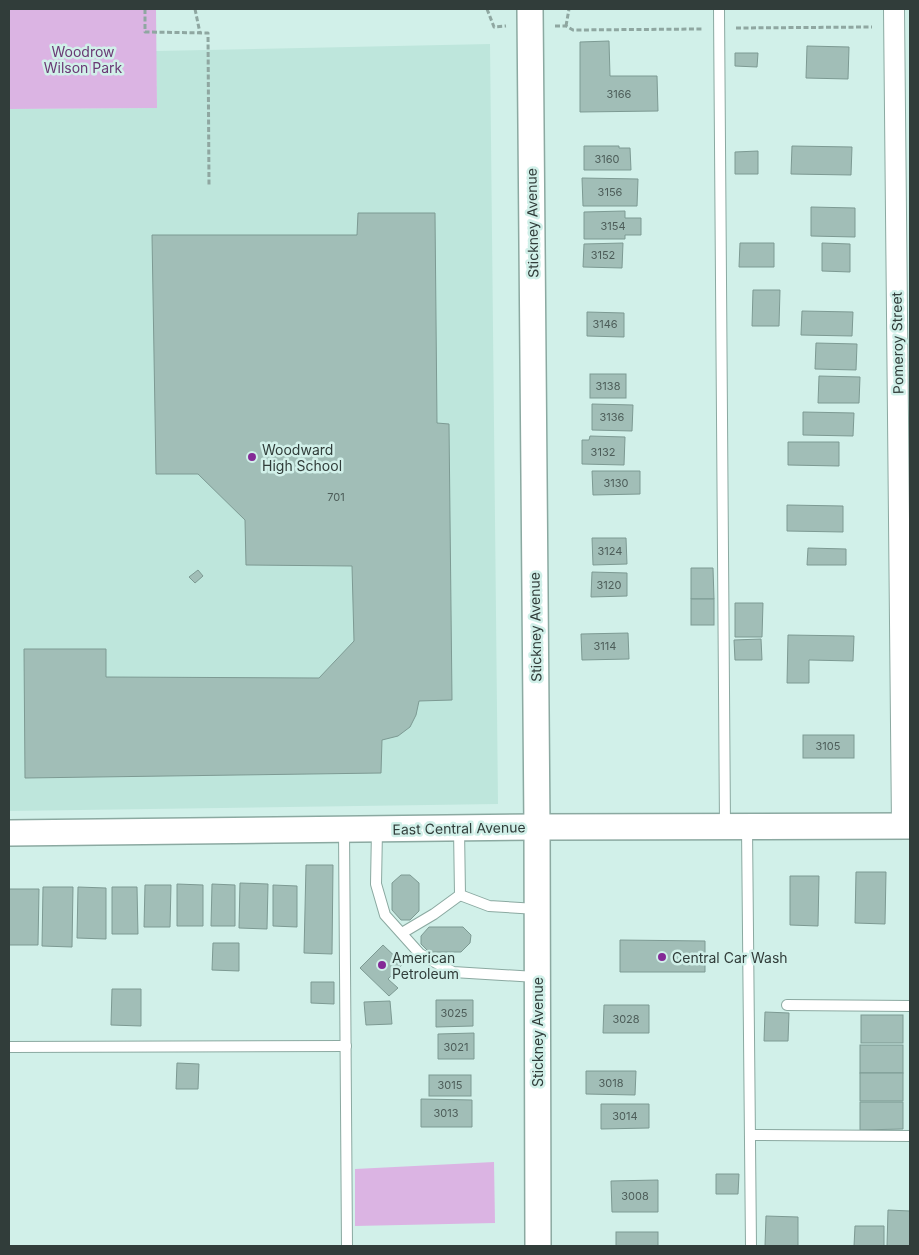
<svg xmlns="http://www.w3.org/2000/svg" width="919" height="1255" viewBox="0 0 919 1255" font-family="Inter,sans-serif">
<style>
.built{fill:#bee6dc}
.green{fill:#dbb4e3}
.building{fill:#a1beb7;stroke:#7d9a93}
.lines{fill:none;stroke-linecap:round;stroke-linejoin:round}
.service-casing{stroke:#8ba9a1;stroke-width:12}
.minor-casing{stroke:#8ba9a1;stroke-width:22}
.tertiary-casing{stroke:#8ba9a1;stroke-width:28}
.path{stroke:#8fa7a1;stroke-width:3;stroke-dasharray:5 2.5;stroke-linecap:butt}
.service{stroke:#fff;stroke-width:10}
.minor{stroke:#fff;stroke-width:20}
.tertiary{stroke:#fff;stroke-width:25}
.poi-dot{fill:#842a96;stroke:#d1f0e9;stroke-width:2}
.labels{text-anchor:middle;dominant-baseline:central;stroke-width:5;stroke-linejoin:round;paint-order:stroke}
.number-label{font-size:11px;fill:#4d5d59}
.park-label{font-size:14px;fill:#6a3974;stroke:#d1f0e9}
.street-label{font-size:14px;fill:#313d3a;stroke:#d1f0e9}
.poi-label{font-size:14px;fill:#313d3a;stroke:#d1f0e9;text-anchor:start}
</style>
<rect width="100%" height="100%" fill="#d1f0e9"/>
<!-- built -->
<polygon class="built" points="490,44 498,804 9,811 9,109 157,108 156,51"/>
<!-- green -->
<g class="green">
<polygon points="9,9 156,9 157,108 9,109"/>
<polygon points="494,1162 495,1223 355,1226 355,1169"/>
</g>
<!-- building -->
<g class="building">
<polygon points="609,41 610,76 657,76 658,111 580,112 580,42"/>
<polygon points="807,46 849,47 848,79 806,78"/>
<polygon points="735,53 758,53 757,67 735,66"/>
<polygon points="584,146 619,146 619,148 630,148 631,170 584,170"/>
<polygon points="792,146 852,147 851,175 791,174"/>
<polygon points="758,151 758,174 735,174 735,152"/>
<polygon points="582,178 638,179 637,206 583,206"/>
<polygon points="811,207 855,208 855,237 811,236"/>
<polygon points="625,211 625,218 641,218 641,235 625,235 625,239 584,239 584,212"/>
<polygon points="358,213 435,213 437,423 449,424 452,700 419,701 416,715 410,727 398,736 382,740 381,773 25,778 24,649 106,649 106,677 319,678 354,641 352,566 246,565 245,520 198,474 156,474 152,235 357,235"/>
<polygon points="623,243 622,268 583,267 584,244"/>
<polygon points="740,243 774,243 774,267 739,267"/>
<polygon points="822,243 850,244 850,272 822,271"/>
<polygon points="753,290 780,290 779,326 752,326"/>
<polygon points="802,311 853,312 852,336 801,335"/>
<polygon points="587,312 624,313 624,337 587,336"/>
<polygon points="816,343 857,344 856,370 815,369"/>
<rect x="590" y="374" width="36" height="24"/>
<polygon points="819,376 860,377 859,403 818,403"/>
<polygon points="592,404 633,405 632,431 592,430"/>
<polygon points="803,412 854,413 853,436 803,435"/>
<polygon points="590,436 625,437 624,465 582,464 582,440 589,440"/>
<polygon points="788,442 839,442 839,466 788,465"/>
<polygon points="592,471 640,471 640,494 593,495"/>
<polygon points="787,505 843,506 843,532 787,531"/>
<polygon points="592,538 626,538 627,564 593,565"/>
<polygon points="808,548 846,549 846,565 807,565"/>
<polygon points="691,568 713,568 714,599 691,599"/>
<polygon points="198,570 203,576 195,583 189,577"/>
<polygon points="592,572 627,573 627,596 591,597"/>
<rect x="691" y="599" width="23" height="26"/>
<polygon points="735,603 763,603 762,637 735,637"/>
<polygon points="628,633 629,659 582,660 581,634"/>
<polygon points="788,635 854,636 853,661 809,660 809,683 787,683"/>
<polygon points="761,639 762,660 735,660 734,640"/>
<rect x="803" y="735" width="51" height="23"/>
<polygon points="306,865 333,865 332,954 304,953"/>
<polygon points="856,872 886,872 885,924 855,923"/>
<polygon points="401,875 410,875 419,883 419,911 410,920 401,920 392,910 392,883"/>
<polygon points="790,876 819,876 818,926 790,925"/>
<polygon points="240,883 268,884 267,929 239,928"/>
<polygon points="177,884 203,885 203,926 177,926"/>
<polygon points="212,884 235,885 235,926 211,926"/>
<polygon points="145,885 171,885 170,927 144,927"/>
<polygon points="273,885 297,886 297,927 273,926"/>
<polygon points="43,887 73,887 72,947 42,946"/>
<polygon points="78,887 106,888 106,939 77,938"/>
<polygon points="112,887 137,887 138,934 112,934"/>
<polygon points="9,889 39,889 38,945 9,945"/>
<polygon points="429,927 463,927 471,935 470,943 461,952 429,952 421,944 421,936"/>
<polygon points="620,940 705,941 705,972 620,972"/>
<polygon points="213,943 239,943 239,971 212,970"/>
<polygon points="383,945 403,964 388,979 398,988 389,996 360,968"/>
<polygon points="311,982 334,982 334,1004 311,1003"/>
<polygon points="112,989 141,989 141,1026 111,1025"/>
<polygon points="436,1000 473,1000 473,1026 436,1027"/>
<polygon points="390,1001 392,1024 366,1025 364,1002"/>
<polygon points="604,1005 649,1005 649,1033 603,1033"/>
<polygon points="765,1012 789,1013 788,1041 764,1041"/>
<rect x="861" y="1015" width="42" height="28"/>
<polygon points="474,1033 474,1059 438,1059 438,1034"/>
<rect x="860" y="1045" width="43" height="28"/>
<polygon points="177,1063 199,1064 198,1089 176,1089"/>
<polygon points="586,1071 636,1071 635,1095 586,1094"/>
<rect x="860" y="1073" width="43" height="28"/>
<rect x="429" y="1075" width="42" height="21"/>
<polygon points="421,1099 472,1100 472,1127 421,1127"/>
<polygon points="860,1102 903,1102 903,1129 860,1130"/>
<polygon points="601,1104 649,1104 649,1128 601,1129"/>
<polygon points="716,1174 739,1174 738,1194 716,1194"/>
<polygon points="658,1180 658,1212 612,1212 611,1181"/>
<polygon points="888,1210 910,1211 910,1246 887,1246"/>
<polygon points="766,1216 798,1217 798,1246 765,1246"/>
<polygon points="855,1226 884,1226 884,1246 854,1246"/>
<rect x="616" y="1232" width="42" height="14"/>
</g>
<g class="lines">
<defs>
<g id="service">
<polyline points="719,9 725,826"/>
<polyline points="747,827 751,1246"/>
<polyline points="459,829 460,895 489,906 537,909"/>
<polyline points="344,830 347,1246"/>
<polyline points="377,830 376,884 385,915 420,954 453,972 536,977"/>
<polyline points="402,933 434,914 460,895"/>
<polyline points="787,1005 910,1006"/>
<polyline points="9,1047 346,1046"/>
<polyline points="750,1135 910,1136"/>
</g>
<polyline id="minor" points="894,9 902,826"/>
<g id="tertiary">
<polyline points="530,9 537,827 538,1246"/>
<polyline points="9,833 537,827 910,826"/>
</g>
</defs>
<!-- service casing -->
<use href="#service" class="service-casing"/>
<!-- minor casing -->
<use href="#minor" class="minor-casing"/>
<!-- tertiary casing -->
<use href="#tertiary" class="tertiary-casing"/>
<!-- path -->
<g class="path">
<polyline points="145,9 145,32 208,33 209,186"/>
<polyline points="195,9 200,33"/>
<polyline points="487,9 494,27 506,26"/>
<polyline points="555,26 566,26 573,30 702,29"/>
<polyline points="566,26 569,9"/>
<polyline points="736,28 872,27"/>
</g>
<!-- service -->
<use href="#service" class="service"/>
<!-- minor -->
<use href="#minor" class="minor"/>
<!-- tertiary -->
<use href="#tertiary" class="tertiary"/>
</g>
<!-- markers -->
<g class="poi-dot">
<circle cx="252" cy="457" r="5"/>
<circle cx="662" cy="957" r="5"/>
<circle cx="382" cy="965" r="5"/>
</g>
<g class="labels">
<!-- number labels -->
<g class="number-label">
<text x="619" y="94">3166</text>
<text x="607" y="159">3160</text>
<text x="610" y="192">3156</text>
<text x="613" y="226">3154</text>
<text x="603" y="255">3152</text>
<text x="605" y="324">3146</text>
<text x="608" y="386">3138</text>
<text x="612" y="417">3136</text>
<text x="603" y="452">3132</text>
<text x="616" y="483">3130</text>
<text x="336" y="497">701</text>
<text x="610" y="551">3124</text>
<text x="609" y="585">3120</text>
<text x="605" y="646">3114</text>
<text x="828" y="746">3105</text>
<text x="454" y="1013">3025</text>
<text x="626" y="1019">3028</text>
<text x="456" y="1047">3021</text>
<text x="611" y="1083">3018</text>
<text x="450" y="1085">3015</text>
<text x="446" y="1113">3013</text>
<text x="625" y="1116">3014</text>
<text x="635" y="1196">3008</text>
</g>
<!-- park labels -->
<g class="park-label">
<text x="83" y="51">Woodrow<tspan x="83" dy="16">Wilson Park</tspan></text>
</g>
<!-- street labels -->
<g class="street-label">
<text transform="translate(532 223) rotate(-91)">Stickney Avenue</text>
<text transform="translate(897 343) rotate(-91)">Pomeroy Street</text>
<text transform="translate(535 627) rotate(-91)">Stickney Avenue</text>
<text transform="translate(459 828) rotate(-1)">East Central Avenue</text>
<text transform="translate(537 1032) rotate(-90)">Stickney Avenue</text>
</g>
<!-- poi labels -->
<g class="poi-label">
<text x="262" y="449">Woodward<tspan x="262" dy="16">High School</tspan></text>
<text x="392" y="957">American<tspan x="392" dy="16">Petroleum</tspan></text>
<text x="672" y="957">Central Car Wash</text>
</g>
</g>
<!-- border -->
<rect width="919" height="1255" fill="none" stroke="#313d3a" stroke-width="20"/>
</svg>
